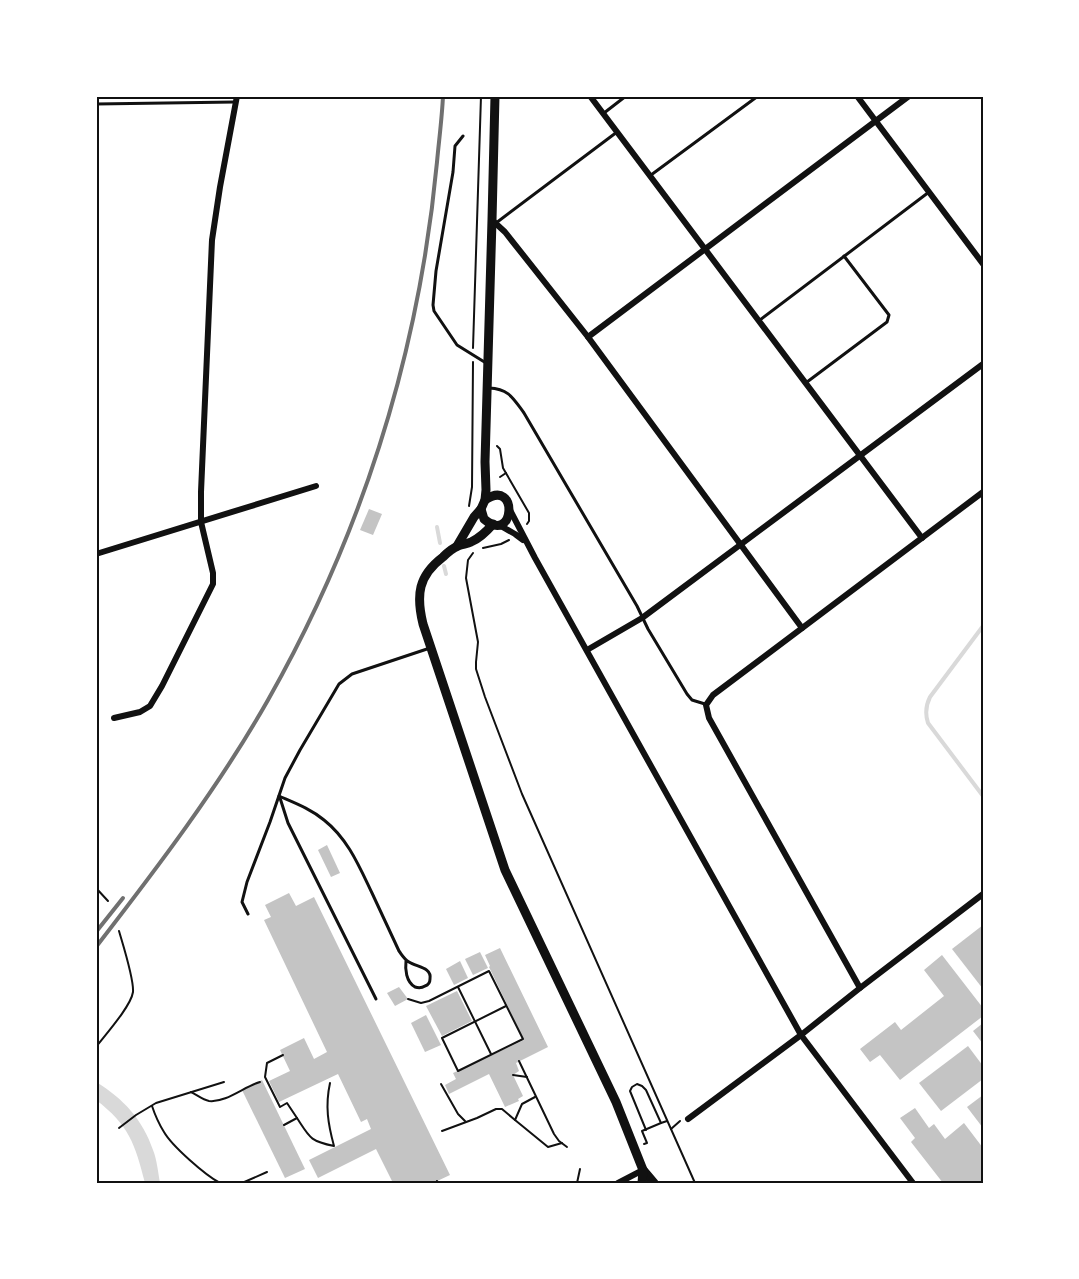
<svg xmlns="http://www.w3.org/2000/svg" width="1079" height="1279" viewBox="0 0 1079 1279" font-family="Rubik,sans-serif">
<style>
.water{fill:#d9d9d9}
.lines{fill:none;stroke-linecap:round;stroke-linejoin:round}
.stream{stroke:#d9d9d9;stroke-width:4}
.building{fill:#c4c4c4}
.path{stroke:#111;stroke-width:2}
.service{stroke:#111;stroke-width:3}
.minor{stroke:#111;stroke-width:6}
.secondary{stroke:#111;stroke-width:9}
.rail{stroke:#707070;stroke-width:4}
.neatline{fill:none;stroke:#111;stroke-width:2}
</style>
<rect width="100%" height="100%" fill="#fff"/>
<!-- water -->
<path class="water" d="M 96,1082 C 123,1098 143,1120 153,1150 C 157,1160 158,1172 160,1183 L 145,1183 C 135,1144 129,1125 96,1100 Z"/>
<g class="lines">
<!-- stream -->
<g class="stream">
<polyline points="437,527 440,543"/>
<polyline points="444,566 446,574"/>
<path d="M 983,626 L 930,697 C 926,705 925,714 928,723 L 983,796"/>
</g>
</g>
<!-- building -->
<g class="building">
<polygon points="369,509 382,514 373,535 360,530"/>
<polygon points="327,845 340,873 331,877 318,850"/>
<polygon points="289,893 296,906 314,897 450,1175 433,1183 393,1183 376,1149 318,1178 309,1160 371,1129 367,1119 361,1122 338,1074 279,1102 269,1081 290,1071 280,1050 304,1038 314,1059 327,1052 264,920 271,917 265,905"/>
<polygon points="983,925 983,989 952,949"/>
<polygon points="500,948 548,1047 516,1063 519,1071 513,1075 523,1096 518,1099 519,1101 505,1107 489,1074 449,1094 445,1085 456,1079 453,1073 524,1040 489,967 490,966 485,955"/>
<polygon points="480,952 488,968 473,975 465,959"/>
<polygon points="942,955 983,1008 983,1016 900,1080 880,1055 870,1062 860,1049 895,1022 901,1030 944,996 924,970"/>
<polygon points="460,961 468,978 454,985 446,969"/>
<polygon points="399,987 408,999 395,1006 387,993"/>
<polygon points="457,991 472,1021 442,1036 426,1006"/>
<polygon points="426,1015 441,1045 425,1052 411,1023"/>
<polygon points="983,1023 983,1044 973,1031"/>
<polygon points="968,1046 983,1066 983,1079 941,1111 919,1083"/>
<polygon points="262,1080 305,1169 285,1178 242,1090"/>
<polygon points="983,1095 983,1128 967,1107"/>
<polygon points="915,1108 929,1128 934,1124 945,1139 964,1123 983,1148 983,1183 943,1183 911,1142 915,1138 900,1118"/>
</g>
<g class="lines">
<!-- path -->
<g class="path">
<polyline points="473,348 481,96"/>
<polyline points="497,446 500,449 503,468 529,513 529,521 527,524"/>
<polyline points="500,477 506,473"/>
<polyline points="469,506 472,487 473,362"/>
<polyline points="483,548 501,544 509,540"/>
<polyline points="473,553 468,560 466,578 478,642 476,662 476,669 485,697 522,794 695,1183"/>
<polyline points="96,888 108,901"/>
<polyline points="458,987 491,1054"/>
<polyline points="408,999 421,1003 429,1001 489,971 523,1039 458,1071 442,1038 506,1006"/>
<path d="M 96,1047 C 106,1034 131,1006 133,992 C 134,979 123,945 119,931"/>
<polyline points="283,1055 267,1063 265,1077 280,1107 287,1103 297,1118 284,1125"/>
<polyline points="519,1061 554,1134 559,1141 567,1147"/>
<polyline points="513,1075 527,1077"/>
<polyline points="441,1084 458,1114 465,1121"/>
<path d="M 191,1092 C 197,1095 203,1100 209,1101 C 226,1103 245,1086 260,1082"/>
<polyline points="535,1097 522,1104 515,1120 548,1147 562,1143"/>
<path d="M 152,1106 C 155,1115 159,1124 164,1132 C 172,1146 205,1175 220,1183"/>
<path d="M 297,1118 C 310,1138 310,1141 334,1146 C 328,1124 325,1106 330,1083"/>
<polyline points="119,1128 136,1115 156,1103 224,1082"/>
<polyline points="671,1129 680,1121"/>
<polyline points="646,1130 630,1091 632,1087 637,1084 642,1086 646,1090 661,1123 667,1121"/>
<polyline points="442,1131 477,1118 496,1109 502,1109 515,1120"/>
<polyline points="644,1144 647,1143 642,1131 661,1123"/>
<polyline points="437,1181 438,1183"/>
<polyline points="242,1183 267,1172"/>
<polyline points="577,1183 580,1169"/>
</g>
<!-- service -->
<g class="service">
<polyline points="96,104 235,102"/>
<polyline points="604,113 626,96"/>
<polyline points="463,136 455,146 453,172 436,271 433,305 434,311 457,345 486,363"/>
<polyline points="651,175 758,96"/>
<polyline points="496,223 617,132"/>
<polyline points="760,320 929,192"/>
<polyline points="807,382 887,322 889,315 844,256"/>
<path d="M 489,388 C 509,389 513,398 524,413 L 637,606 L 648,629 L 687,694 L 692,700 L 705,704"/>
<path d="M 279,796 C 295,803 311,809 324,820 C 348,839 359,866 372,893 C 381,912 390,932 399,951 C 402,955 404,959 409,962 C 416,967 432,967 430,979 C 430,982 428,985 425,986 C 422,988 418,988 415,987 C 406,982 405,969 406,961"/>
<polyline points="280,798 288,823 376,999"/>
<polyline points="248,914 242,902 247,882 270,822 285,778 300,750 339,684 352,674 430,648"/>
</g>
<!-- minor -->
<g class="minor">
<polyline points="590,96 922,538"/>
<polyline points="857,96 983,264"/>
<polyline points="492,220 505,232 588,337 802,628"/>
<polyline points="588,337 909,96"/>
<polyline points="510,510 535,558 801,1035 913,1183"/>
<polyline points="499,525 515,534 523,540"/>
<polyline points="96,554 316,486"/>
<polyline points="587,650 642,618 983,364"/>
<polyline points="114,718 140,712 150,706 162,686 213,584 213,573 201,522 201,492 212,240 220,187 237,96"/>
<polyline points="860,988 709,718 706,705 713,695 983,492"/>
<polyline points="688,1119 801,1035 860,988 983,894"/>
<polyline points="618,1183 643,1170"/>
</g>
<!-- secondary -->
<g class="secondary">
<path d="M 481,509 L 484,519 C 515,546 519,477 485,500"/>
<path d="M 493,524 C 487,531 480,538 471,542 C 467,544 462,544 458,546 C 453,548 447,553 443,557 C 418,576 416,595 423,624 L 505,870 L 616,1102 L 643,1170 L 654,1183"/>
<polyline points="457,546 474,517 481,509 485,500 486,490 485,462 492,220 495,96"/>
<polyline points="642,1183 643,1170"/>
</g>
<!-- rail -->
<g class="rail">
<polyline points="96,932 123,898"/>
<path d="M 96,947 C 157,868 218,788 268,700 C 363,532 419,354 437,162 C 439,140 442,118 443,96"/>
</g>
</g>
<!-- border -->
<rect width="1079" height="1279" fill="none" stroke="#ffffff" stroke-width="195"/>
<rect x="98" y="98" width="884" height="1084" class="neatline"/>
</svg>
